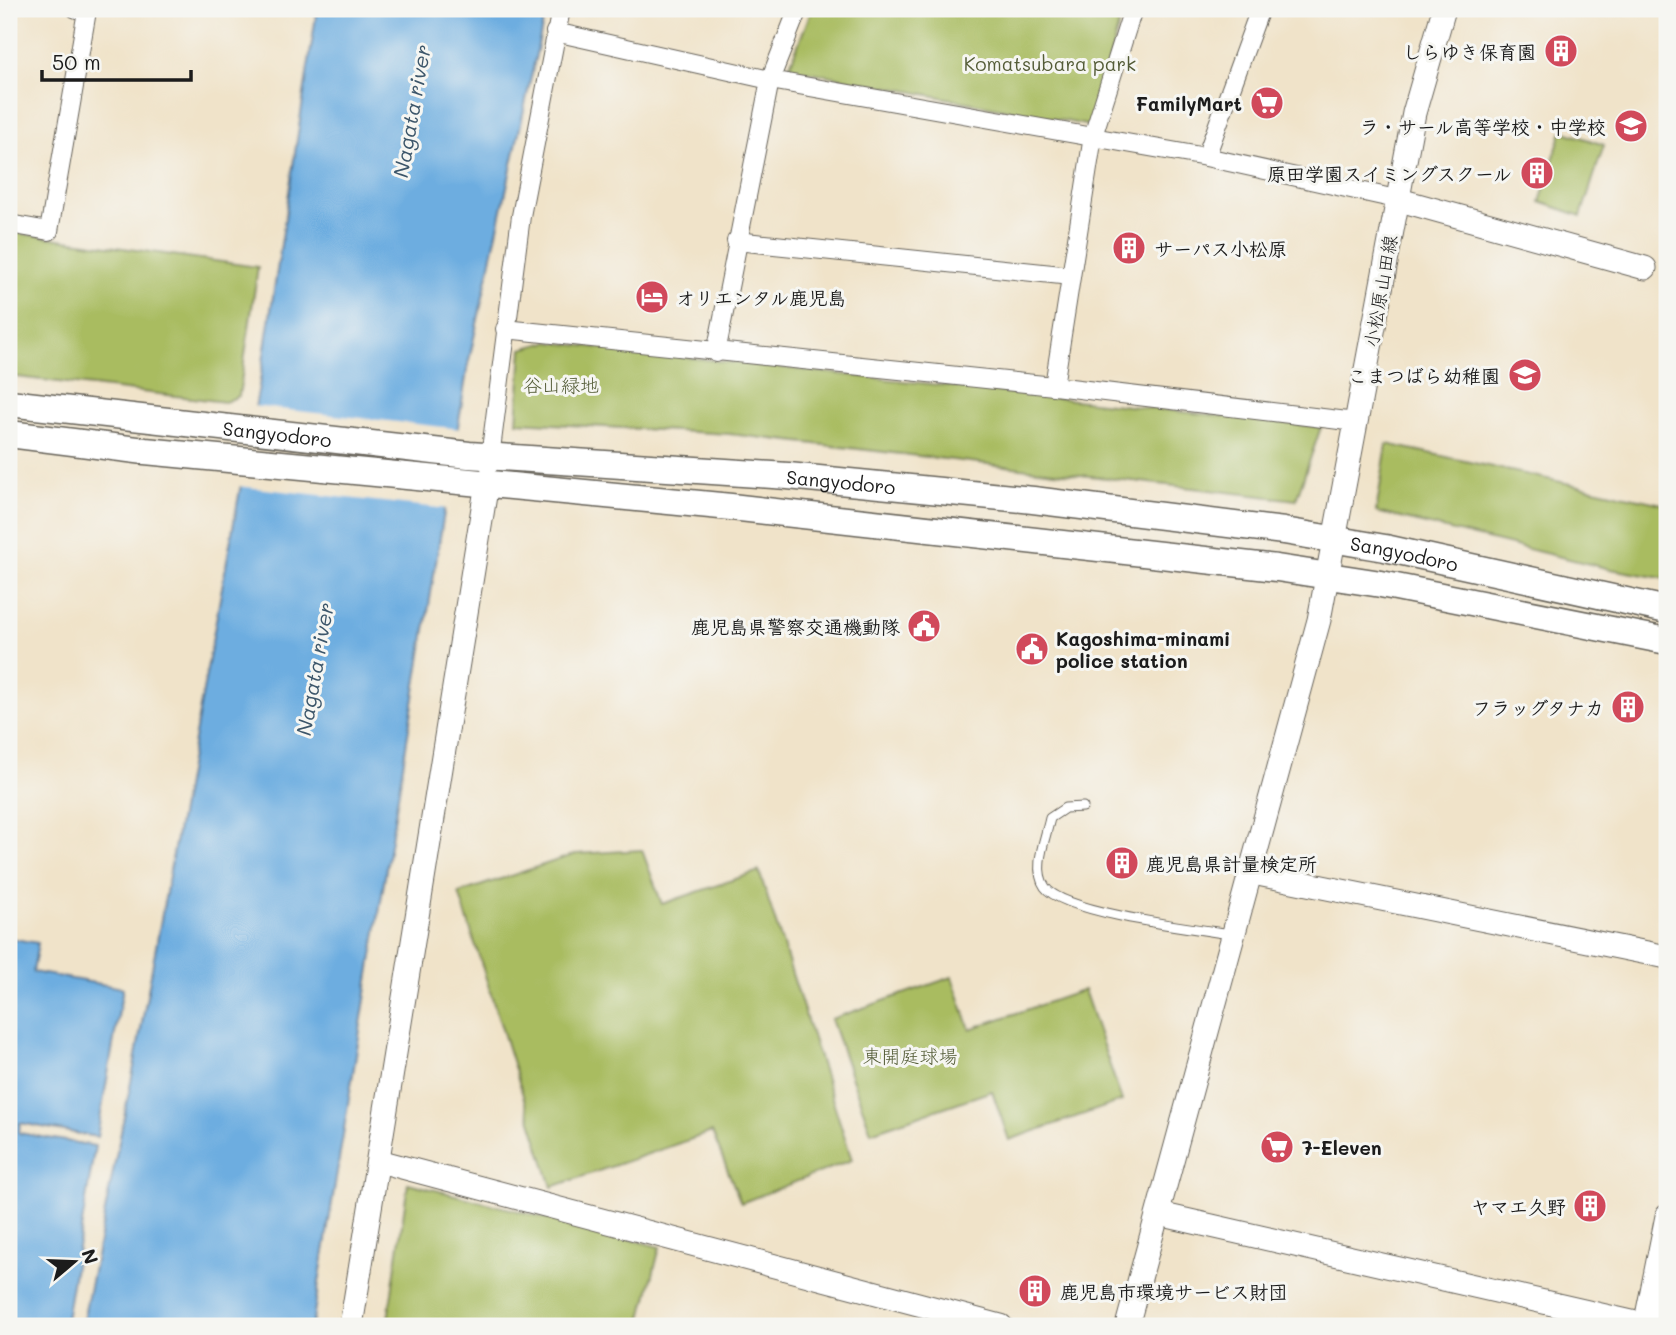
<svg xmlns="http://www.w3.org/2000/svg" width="1676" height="1335" viewBox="0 0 1676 1335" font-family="Mali,'Klee One',sans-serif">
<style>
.green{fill:#a9bc60;stroke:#626c3e;stroke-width:2}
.water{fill:#6dade0;stroke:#44647e;stroke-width:2}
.pier{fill:#f0e3c9}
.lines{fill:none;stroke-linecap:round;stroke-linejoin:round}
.service-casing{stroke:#666259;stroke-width:11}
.minor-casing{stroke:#666259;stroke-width:20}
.tertiary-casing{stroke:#666259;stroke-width:25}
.secondary-casing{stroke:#666259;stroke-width:29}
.service{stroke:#fff;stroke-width:9}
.minor{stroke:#fff;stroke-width:18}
.tertiary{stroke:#fff;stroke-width:23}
.secondary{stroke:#fff;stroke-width:26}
.labels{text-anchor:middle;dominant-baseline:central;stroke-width:6;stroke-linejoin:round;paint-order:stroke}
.poi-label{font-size:19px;font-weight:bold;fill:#1c1c1c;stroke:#f6f6f2;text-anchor:end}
.park-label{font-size:19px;fill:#545c37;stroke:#f6f6f2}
.street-label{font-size:19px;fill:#1c1c1c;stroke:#f6f6f2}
.water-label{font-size:21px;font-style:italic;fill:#3c566a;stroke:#f6f6f2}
</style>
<rect width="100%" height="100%" fill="#f6f6f2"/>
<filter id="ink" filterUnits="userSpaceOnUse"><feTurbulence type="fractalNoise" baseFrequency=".0143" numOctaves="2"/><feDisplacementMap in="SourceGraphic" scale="14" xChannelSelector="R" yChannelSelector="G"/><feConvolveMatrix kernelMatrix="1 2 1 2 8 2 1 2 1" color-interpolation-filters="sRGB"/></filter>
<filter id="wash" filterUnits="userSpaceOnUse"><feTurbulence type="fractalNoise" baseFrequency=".00686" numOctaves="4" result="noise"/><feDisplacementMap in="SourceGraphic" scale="28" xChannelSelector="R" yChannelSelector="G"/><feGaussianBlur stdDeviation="1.57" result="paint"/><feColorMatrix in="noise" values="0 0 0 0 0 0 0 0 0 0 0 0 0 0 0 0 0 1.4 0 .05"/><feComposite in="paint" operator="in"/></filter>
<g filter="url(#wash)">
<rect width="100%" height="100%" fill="#f0e3c9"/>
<!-- green -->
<g class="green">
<polygon points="812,9 1123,9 1091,126 789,68"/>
<polygon points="1562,131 1604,145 1581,216 1540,202"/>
<polygon points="9,232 258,267 239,396 225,402 9,376"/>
<polygon points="547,342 1321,427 1296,500 729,434 517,422 522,349"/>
<polygon points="1387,444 1667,505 1667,579 1610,569 1376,512"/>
<polygon points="642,850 662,904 759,871 852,1160 741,1203 712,1132 552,1187 459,893 576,854"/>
<polygon points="952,977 970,1029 1084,990 1122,1101 1009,1140 992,1091 871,1132 831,1019"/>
<polygon points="408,1183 660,1247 640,1326 387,1326"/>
</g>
<!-- water -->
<g class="water">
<polygon points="317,9 546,9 468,365 312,1326 82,1326 133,1072 261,375"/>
<polygon points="9,938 38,943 33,972 123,988 97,1137 20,1123 19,1133 95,1146 65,1326 9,1326"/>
</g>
<!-- pier -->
<polygon class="pier" points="252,406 461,429 448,509 237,486"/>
</g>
<g filter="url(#ink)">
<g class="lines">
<defs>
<path id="service" d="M 1083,807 L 1065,808 L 1050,818 C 1046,838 1032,868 1045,887 C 1063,913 1197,929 1231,934"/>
<g id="minor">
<polyline points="555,32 770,80 1206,157 1396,199"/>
<polyline points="1206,157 1260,9"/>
<polyline points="9,224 49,231 87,11 76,9"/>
<polyline points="736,241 1071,276"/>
<polyline points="505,329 1054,386 1356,422"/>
<polyline points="716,353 770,80 798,9"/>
<polyline points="1054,386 1093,136 1133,9"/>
<polyline points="489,465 521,216 561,9"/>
</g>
<g id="tertiary">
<polyline points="1396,199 1645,268"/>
<polyline points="1248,872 1667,957"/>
<polyline points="379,1161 1001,1326"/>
<polyline points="1159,1214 1649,1326"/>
<polyline points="351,1326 487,483"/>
<polyline points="1127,1326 1319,620 1414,113 1444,9"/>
<polyline points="1645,1326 1667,1216"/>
</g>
<g id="secondary">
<path id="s1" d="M 9,403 L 469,455 L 788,476 L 1033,500 L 1284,531 L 1385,548 L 1667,610"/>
<polyline points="9,434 145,451 731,507 1277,568 1381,584 1667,641"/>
</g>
</defs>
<!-- service casing -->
<use href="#service" class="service-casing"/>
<!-- minor casing -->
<use href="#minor" class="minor-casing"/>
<!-- tertiary casing -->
<use href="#tertiary" class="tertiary-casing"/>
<!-- secondary casing -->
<use href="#secondary" class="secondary-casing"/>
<!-- service -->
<use href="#service" class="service"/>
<!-- minor -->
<use href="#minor" class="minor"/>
<!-- tertiary -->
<use href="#tertiary" class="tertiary"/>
<!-- secondary -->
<use href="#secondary" class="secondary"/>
</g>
</g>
<!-- icons -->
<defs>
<symbol id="building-disc" viewBox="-11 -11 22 22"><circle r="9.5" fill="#d1495b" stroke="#f6f6f2"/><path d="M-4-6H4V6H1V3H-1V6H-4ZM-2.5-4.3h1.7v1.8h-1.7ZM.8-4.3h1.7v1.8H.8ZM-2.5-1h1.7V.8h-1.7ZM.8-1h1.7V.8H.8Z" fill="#fff"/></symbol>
<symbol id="supermarket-disc" viewBox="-11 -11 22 22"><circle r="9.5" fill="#d1495b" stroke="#f6f6f2"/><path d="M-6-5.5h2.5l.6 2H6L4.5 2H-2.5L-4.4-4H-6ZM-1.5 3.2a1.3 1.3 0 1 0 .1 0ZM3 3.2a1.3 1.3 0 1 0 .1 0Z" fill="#fff"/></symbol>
<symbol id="school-disc" viewBox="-11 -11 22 22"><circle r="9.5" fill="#d1495b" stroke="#f6f6f2"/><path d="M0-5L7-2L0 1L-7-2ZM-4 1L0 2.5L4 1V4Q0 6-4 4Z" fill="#fff"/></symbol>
<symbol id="hotel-disc" viewBox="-11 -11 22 22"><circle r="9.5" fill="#d1495b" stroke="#f6f6f2"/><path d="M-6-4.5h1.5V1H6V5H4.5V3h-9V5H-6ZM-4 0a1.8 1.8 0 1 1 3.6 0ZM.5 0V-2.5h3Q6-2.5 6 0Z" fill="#fff"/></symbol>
<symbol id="civic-disc" viewBox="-11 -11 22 22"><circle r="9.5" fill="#d1495b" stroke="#f6f6f2"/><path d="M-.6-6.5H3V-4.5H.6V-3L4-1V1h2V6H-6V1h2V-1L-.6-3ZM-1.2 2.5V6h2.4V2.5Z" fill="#fff"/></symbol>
</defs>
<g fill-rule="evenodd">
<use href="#building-disc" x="1542" y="32" width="38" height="38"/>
<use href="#supermarket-disc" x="1248" y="84" width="38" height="38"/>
<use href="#school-disc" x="1612" y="107" width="38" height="38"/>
<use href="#building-disc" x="1518" y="154" width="38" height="38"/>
<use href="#building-disc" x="1110" y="229" width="38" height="38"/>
<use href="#hotel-disc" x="633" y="278" width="38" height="38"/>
<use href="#school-disc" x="1506" y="356" width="38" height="38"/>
<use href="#civic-disc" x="905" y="607" width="38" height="38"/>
<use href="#civic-disc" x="1013" y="630" width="38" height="38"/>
<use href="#building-disc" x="1609" y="688" width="38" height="38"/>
<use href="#building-disc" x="1103" y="844" width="38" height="38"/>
<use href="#supermarket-disc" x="1258" y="1128" width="38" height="38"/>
<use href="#building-disc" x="1571" y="1187" width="38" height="38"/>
<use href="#building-disc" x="1016" y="1272" width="38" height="38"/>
</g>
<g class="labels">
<!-- poi labels -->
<g class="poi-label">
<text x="1536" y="51">しらゆき保育園</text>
<text x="1242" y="103">FamilyMart</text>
<text x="1606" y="126">ラ・サール高等学校・中学校</text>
<text x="1512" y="173">原田学園スイミングスクール</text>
<text x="1154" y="248" text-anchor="start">サーパス小松原</text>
<text x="676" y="297" text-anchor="start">オリエンタル鹿児島</text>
<text x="1500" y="375">こまつばら幼稚園</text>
<text x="900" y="626">鹿児島県警察交通機動隊</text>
<text x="1056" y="638" text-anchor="start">Kagoshima-minami<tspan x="1056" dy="22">police station</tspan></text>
<text x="1604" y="707">フラッグタナカ</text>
<text x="1146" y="863" text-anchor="start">鹿児島県計量検定所</text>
<text x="1302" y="1147" text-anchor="start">7-Eleven</text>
<text x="1566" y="1206">ヤマエ久野</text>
<text x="1060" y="1291" text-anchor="start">鹿児島市環境サービス財団</text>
</g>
<!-- park labels -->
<g class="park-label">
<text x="1050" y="63">Komatsubara park</text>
<text x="561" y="384">谷山緑地</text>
<text x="910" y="1055">東開庭球場</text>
</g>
<!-- street labels -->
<g class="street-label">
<text transform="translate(1380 291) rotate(-80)">小松原山田線</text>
<text stroke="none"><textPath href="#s1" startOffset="270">Sangyodoro</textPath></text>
<text stroke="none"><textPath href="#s1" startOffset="836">Sangyodoro</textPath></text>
<text stroke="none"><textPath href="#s1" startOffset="1404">Sangyodoro</textPath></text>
</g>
<!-- water labels -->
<g class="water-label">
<text transform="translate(411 111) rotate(-80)">Nagata river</text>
<text transform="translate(314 669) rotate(-80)">Nagata river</text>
</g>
</g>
<!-- margin -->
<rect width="1676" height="1335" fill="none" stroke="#f6f6f2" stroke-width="35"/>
<!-- north arrow -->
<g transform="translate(74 1262) rotate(71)" stroke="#f6f6f2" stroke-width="5" paint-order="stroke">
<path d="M0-5L12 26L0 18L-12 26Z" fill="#1c1c1c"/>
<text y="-10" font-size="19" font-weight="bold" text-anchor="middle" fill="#1c1c1c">N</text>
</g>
<!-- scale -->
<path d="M42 70v10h149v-10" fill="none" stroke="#1c1c1c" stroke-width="3.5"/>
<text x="52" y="70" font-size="21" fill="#1c1c1c" stroke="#f6f6f2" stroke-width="5" paint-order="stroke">50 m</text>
</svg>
